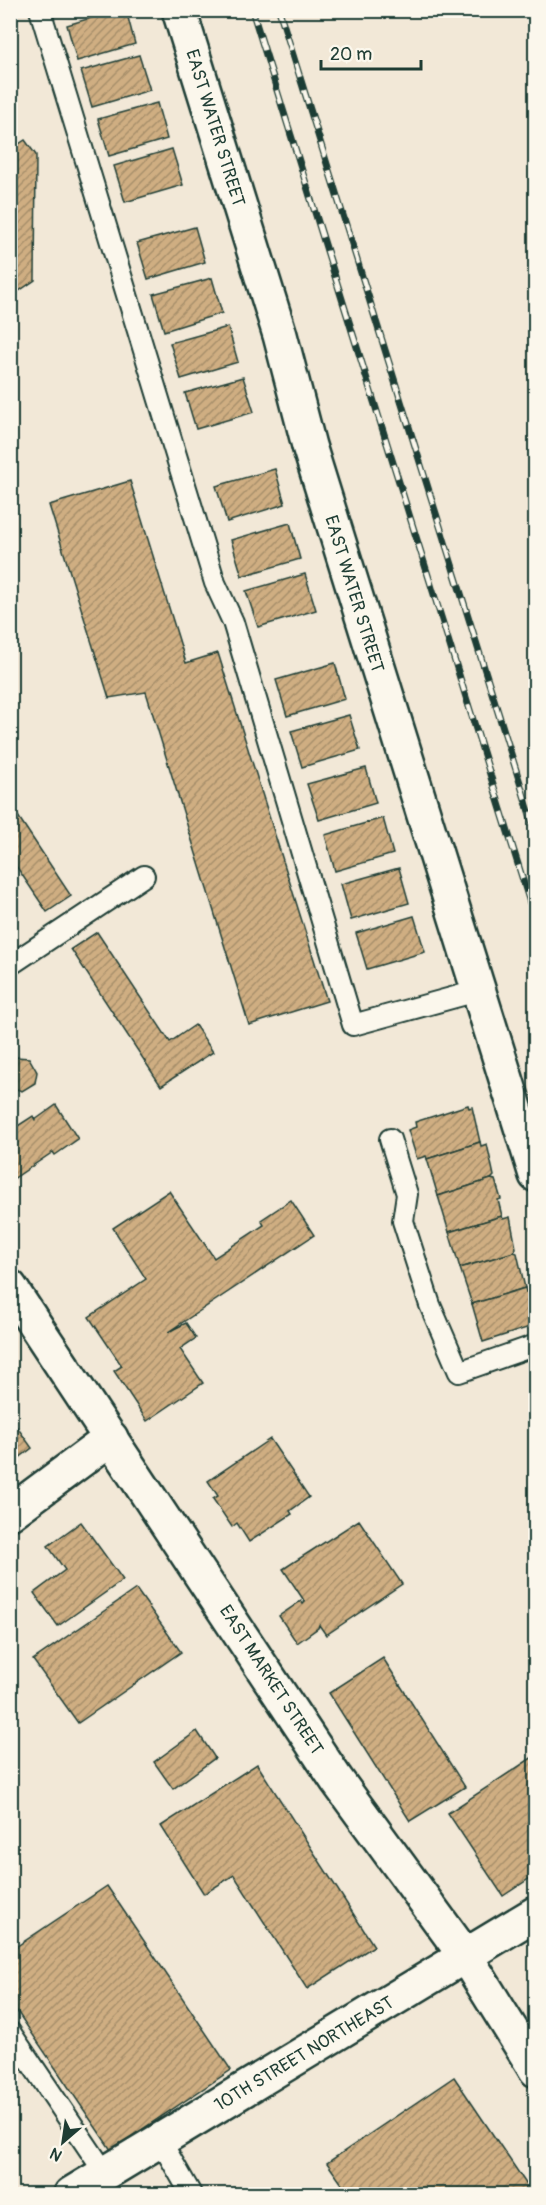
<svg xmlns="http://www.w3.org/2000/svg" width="546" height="2205" viewBox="0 0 546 2205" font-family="Pangolin,sans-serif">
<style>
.building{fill:url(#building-hatch);stroke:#1f3d34;stroke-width:1.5}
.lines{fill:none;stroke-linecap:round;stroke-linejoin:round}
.lane-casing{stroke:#1f3d34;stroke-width:24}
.street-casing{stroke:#1f3d34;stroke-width:38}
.secondary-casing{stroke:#1f3d34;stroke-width:38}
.lane{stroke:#fbf7ec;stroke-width:20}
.street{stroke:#fbf7ec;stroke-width:33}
.secondary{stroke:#fbf7ec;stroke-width:33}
.rail-casing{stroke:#1f3d34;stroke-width:7}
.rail{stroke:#fbf7ec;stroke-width:4.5;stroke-dasharray:14;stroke-linecap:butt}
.labels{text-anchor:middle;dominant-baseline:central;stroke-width:4.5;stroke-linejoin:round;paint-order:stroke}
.street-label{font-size:18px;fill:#1f3d34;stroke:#fbf7ec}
</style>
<defs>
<pattern id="building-hatch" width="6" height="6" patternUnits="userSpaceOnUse" patternTransform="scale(1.5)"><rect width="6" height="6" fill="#cfae82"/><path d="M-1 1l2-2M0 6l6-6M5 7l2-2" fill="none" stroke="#a78f6b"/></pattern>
</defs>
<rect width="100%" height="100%" fill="#f2e8d7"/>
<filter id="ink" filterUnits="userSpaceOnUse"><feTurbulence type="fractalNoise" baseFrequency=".0167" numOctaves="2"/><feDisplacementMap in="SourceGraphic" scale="12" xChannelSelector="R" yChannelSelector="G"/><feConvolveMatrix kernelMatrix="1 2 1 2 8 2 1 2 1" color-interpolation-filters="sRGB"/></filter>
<g filter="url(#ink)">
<!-- building -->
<g class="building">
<polygon points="118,10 126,10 135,44 77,61 67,25"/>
<polygon points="139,55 150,90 92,107 81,71"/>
<polygon points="157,103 167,139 109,156 98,119"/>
<polygon points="25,140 36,155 35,280 10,297 10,150"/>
<polygon points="172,149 183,185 125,202 114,166"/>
<polygon points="195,227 205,262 148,279 137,243"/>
<polygon points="212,278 222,313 164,331 153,294"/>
<polygon points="228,327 238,362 181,379 170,343"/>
<polygon points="243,377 254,412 196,429 185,393"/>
<polygon points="275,469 285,504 227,522 216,486"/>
<polygon points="130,481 186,663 218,653 327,1001 249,1025 146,692 109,698 49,505"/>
<polygon points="290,523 300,559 242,576 231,540"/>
<polygon points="305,574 316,610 258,627 246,591"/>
<polygon points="335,663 345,699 287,716 276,680"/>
<polygon points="349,715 360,750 302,767 291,731"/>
<polygon points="366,768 376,803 319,820 307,784"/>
<polygon points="10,804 71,896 47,912 10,857"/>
<polygon points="383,818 393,854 335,871 325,835"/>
<polygon points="399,868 409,903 351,920 341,884"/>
<polygon points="414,916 425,952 367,969 356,933"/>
<polygon points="97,932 170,1042 195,1025 213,1052 161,1086 71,949"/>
<polygon points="16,1057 29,1058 37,1072 35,1083 22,1091 10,1087 10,1060"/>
<polygon points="56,1105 78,1139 55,1155 53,1152 10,1181 10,1131 33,1116 35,1120"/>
<polygon points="468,1105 469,1108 472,1107 480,1142 427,1159 426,1156 417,1159 408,1130 416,1127 415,1122"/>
<polygon points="480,1142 481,1146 487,1144 494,1176 491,1179 438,1196 427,1159"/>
<polygon points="491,1179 495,1180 501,1199 498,1200 502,1216 449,1232 438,1196"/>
<polygon points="169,1191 214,1258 264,1225 261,1220 291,1200 314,1235 168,1332 186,1323 196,1338 180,1349 203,1383 147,1421 114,1371 122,1366 89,1317 146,1279 113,1228"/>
<polygon points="502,1216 503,1219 510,1217 516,1248 514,1252 460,1268 449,1232"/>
<polygon points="514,1252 517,1253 525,1288 472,1304 460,1268"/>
<polygon points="525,1288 526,1292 532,1290 536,1301 533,1302 536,1325 483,1342 472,1304"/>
<polygon points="17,1427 32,1448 10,1465 10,1431"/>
<polygon points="270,1439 309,1497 290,1511 292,1514 249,1542 237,1523 232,1527 213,1499 218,1496 208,1481"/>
<polygon points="359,1520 402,1584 326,1635 319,1625 318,1628 297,1643 279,1616 301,1601 303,1604 305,1602 283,1569"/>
<polygon points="81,1522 123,1580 58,1626 34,1593 65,1570 48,1546"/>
<polygon points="136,1589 181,1652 78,1723 33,1660"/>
<polygon points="383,1658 465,1787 410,1821 329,1693"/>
<polygon points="197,1731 215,1758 173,1789 154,1762"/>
<polygon points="536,1755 536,1874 503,1896 448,1813"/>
<polygon points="257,1764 374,1946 307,1989 234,1875 204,1894 161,1826"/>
<polygon points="107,1886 231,2070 111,2150 10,2001 10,1951"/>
<polygon points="454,2077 533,2194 349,2194 327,2163"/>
</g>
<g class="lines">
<defs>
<g id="lane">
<polyline points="40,10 215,583 233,622 353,1025 477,991"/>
<polyline points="10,965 144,876"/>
<polyline points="390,1139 407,1194 403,1221 430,1305 459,1372 536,1345"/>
<polyline points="10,2032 105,2173"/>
<polyline points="160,2140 191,2194"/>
</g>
<g id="street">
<polyline points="179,10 280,335 309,446 536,1175"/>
<polyline points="10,1513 111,1438"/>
</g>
<g id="secondary">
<polyline points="10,1287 336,1779 466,1957 536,2070"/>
<polyline points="71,2194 536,1913"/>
</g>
</defs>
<!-- lane casing -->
<use href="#lane" class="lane-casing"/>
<!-- street casing -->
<use href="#street" class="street-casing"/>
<!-- secondary casing -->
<use href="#secondary" class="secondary-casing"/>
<!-- lane -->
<use href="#lane" class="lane"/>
<!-- street -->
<use href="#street" class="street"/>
<!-- secondary -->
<use href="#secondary" class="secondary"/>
<defs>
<g id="rail">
<polyline points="252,10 536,922"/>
<polyline points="279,10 536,834"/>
</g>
</defs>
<!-- rail casing -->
<use href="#rail" class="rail-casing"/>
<!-- rail -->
<use href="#rail" class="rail"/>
</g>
</g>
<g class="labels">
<!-- street labels -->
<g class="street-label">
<text transform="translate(215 128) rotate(73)">EAST WATER STREET</text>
<text transform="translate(354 594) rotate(73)">EAST WATER STREET</text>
<text transform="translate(271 1680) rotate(57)">EAST MARKET STREET</text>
<text transform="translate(304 2054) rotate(-31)">10TH STREET NORTHEAST</text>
</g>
</g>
<!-- margin -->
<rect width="546" height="2205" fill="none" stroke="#fbf7ec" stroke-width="36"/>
<rect x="18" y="18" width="510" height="2169" fill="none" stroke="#1f3d34" stroke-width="2" filter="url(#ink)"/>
<!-- north arrow -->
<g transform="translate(63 2142) rotate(209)" stroke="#fbf7ec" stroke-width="4.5" paint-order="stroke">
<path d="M0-4.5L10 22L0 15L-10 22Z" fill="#1f3d34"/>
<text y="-9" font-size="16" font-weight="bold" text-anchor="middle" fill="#1f3d34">N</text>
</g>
<!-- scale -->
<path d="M321 60v9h100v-9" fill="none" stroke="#1f3d34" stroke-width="3"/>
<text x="330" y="60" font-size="18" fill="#1f3d34" stroke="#fbf7ec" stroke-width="4.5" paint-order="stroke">20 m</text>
</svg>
